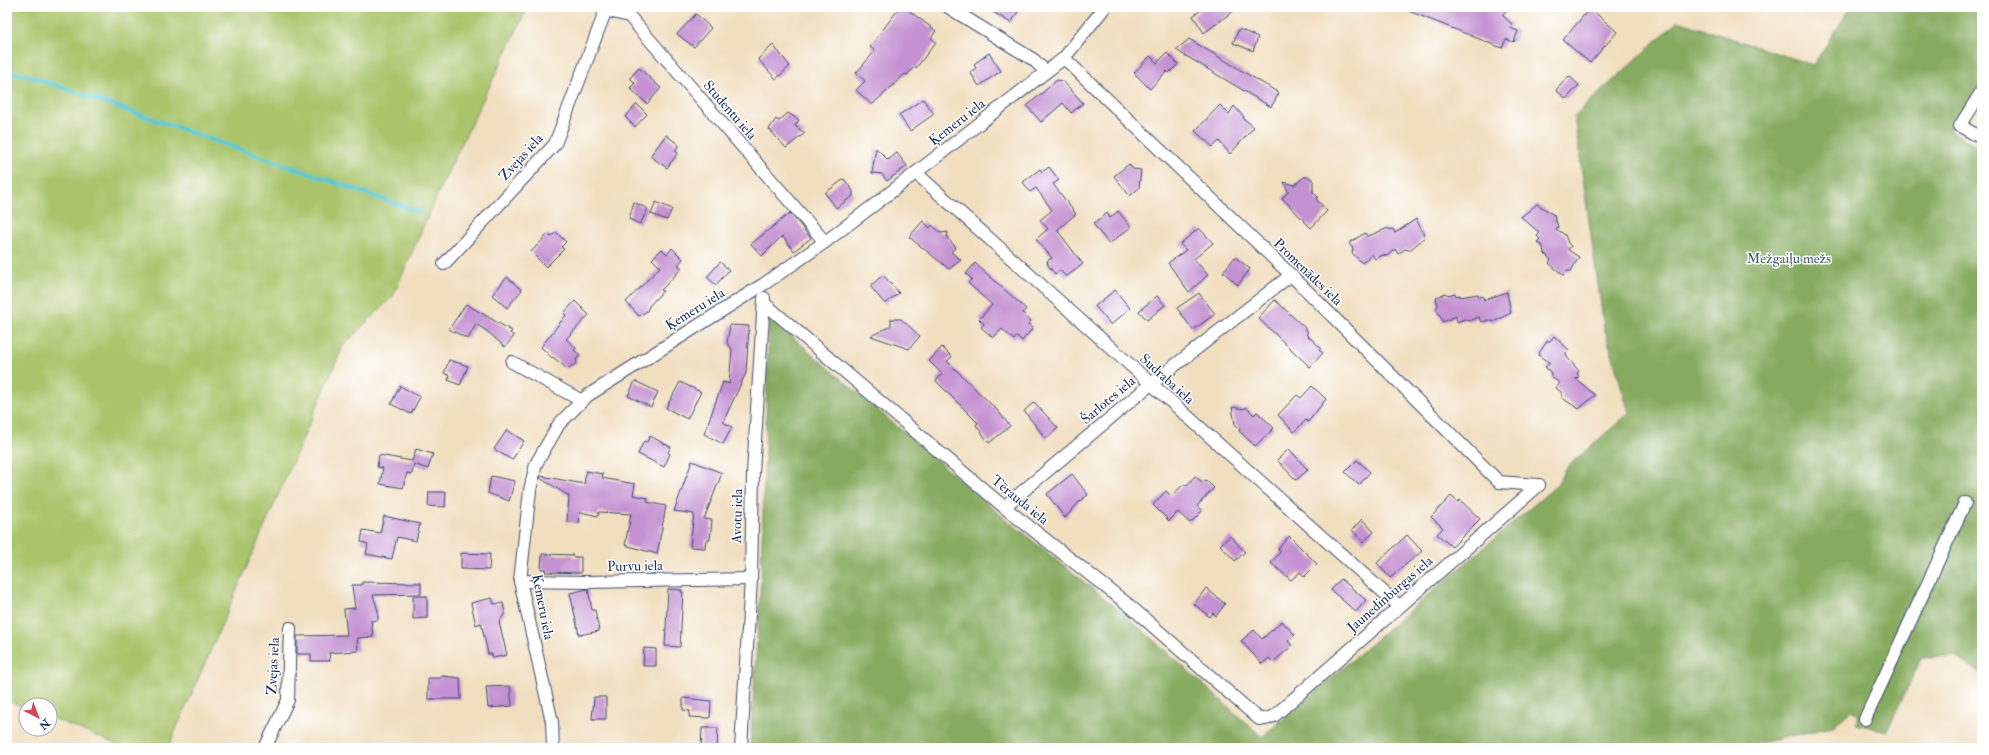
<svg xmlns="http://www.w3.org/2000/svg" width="1989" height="755" viewBox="0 0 1989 755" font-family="'IM FELL Double Pica',serif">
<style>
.green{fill:#a9c46b;stroke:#627a64}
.forest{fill:#86aa5f;stroke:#506c5e}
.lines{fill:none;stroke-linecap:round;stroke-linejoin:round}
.stream{stroke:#5cc9d2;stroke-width:4.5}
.building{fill:#c491d2}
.street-casing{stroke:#3b496d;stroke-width:14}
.street{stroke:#fff;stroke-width:12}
.labels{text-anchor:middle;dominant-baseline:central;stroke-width:3;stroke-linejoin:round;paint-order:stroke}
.street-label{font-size:14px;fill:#1b2f5e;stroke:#fff}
.park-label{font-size:14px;fill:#465c62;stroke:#fff}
</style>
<rect width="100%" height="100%" fill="#fff"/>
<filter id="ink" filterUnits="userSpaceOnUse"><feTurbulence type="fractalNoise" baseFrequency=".025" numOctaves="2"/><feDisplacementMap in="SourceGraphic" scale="8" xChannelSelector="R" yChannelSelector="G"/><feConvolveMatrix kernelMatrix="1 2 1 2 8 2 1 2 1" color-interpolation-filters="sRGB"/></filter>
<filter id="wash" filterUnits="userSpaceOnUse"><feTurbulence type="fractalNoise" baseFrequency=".012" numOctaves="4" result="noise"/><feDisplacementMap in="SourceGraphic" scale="16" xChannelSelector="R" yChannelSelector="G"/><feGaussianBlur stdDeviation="0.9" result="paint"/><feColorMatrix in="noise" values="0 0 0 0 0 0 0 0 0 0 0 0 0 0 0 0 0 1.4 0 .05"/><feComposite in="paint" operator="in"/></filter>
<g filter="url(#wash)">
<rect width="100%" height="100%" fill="#f1debf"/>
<!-- green -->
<polygon class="green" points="7,7 528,7 442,184 393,296 343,346 168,748 125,748 50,717 50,705 26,705 26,708 7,700"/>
<!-- forest -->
<polygon class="forest" points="1851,7 1897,7 1925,13 1929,7 1982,7 1982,82 1949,131 1982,148 1982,674 1955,656 1922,657 1887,731 1856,724 1860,714 1852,710 1832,727 1738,748 750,748 761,580 769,317 1002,516 1124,614 1262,737 1556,486 1566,468 1629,413 1604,327 1574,116 1678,21 1813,65"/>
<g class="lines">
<!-- stream -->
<polyline class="stream" points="7,71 26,75 420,212"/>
</g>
<g id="blocks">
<!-- building -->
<g class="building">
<polygon points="900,7 904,7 936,31 931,38 936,42 916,68 914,67 907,75 905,74 872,105 856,90 865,81 856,73 875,51 870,47"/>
<polygon points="985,7 1021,7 1011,23"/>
<polygon points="1205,7 1239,7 1204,33 1193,16"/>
<polygon points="1509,7 1502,15 1512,24 1510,28 1518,31 1514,42 1506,39 1502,48 1401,8"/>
<polygon points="1590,8 1617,32 1590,63 1563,40"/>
<polygon points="696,14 711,28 694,47 677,34"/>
<polygon points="1239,29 1258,37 1253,51 1233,43"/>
<polygon points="1189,39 1279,93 1271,107 1176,50"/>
<polygon points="773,45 790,66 776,79 758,59"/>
<polygon points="989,53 1001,71 979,86 970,72 976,68 974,64"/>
<polygon points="1167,53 1178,64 1169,73 1167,71 1150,89 1134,73 1150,56 1157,63"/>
<polygon points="639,68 661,88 647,104 630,88 635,83 630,78"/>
<polygon points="1569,76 1579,85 1566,99 1556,90"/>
<polygon points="1057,80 1063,81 1083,103 1071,113 1063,103 1041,122 1027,106"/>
<polygon points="923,99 934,114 910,131 899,115"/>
<polygon points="637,104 647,114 635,127 625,117"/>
<polygon points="1220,105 1229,114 1234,106 1244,117 1243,118 1254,127 1230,154 1219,141 1213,147 1195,131"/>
<polygon points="788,113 799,120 795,126 805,133 786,148 769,129 776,119 779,121"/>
<polygon points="666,135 679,145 675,151 678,153 667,168 650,156"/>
<polygon points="876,148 888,160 897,153 907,166 887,181 882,174 872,173"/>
<polygon points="1129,164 1133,169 1141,170 1139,188 1130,196 1114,176"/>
<polygon points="1049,167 1059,180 1053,184 1076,214 1057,230 1083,264 1066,277 1060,270 1055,274 1048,265 1047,261 1052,258 1036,239 1048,229 1040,220 1052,210 1036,188 1030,192 1023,182 1040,169 1042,172"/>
<polygon points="1304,177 1309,177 1313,180 1313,192 1318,197 1316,199 1327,211 1311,228 1282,198 1288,192 1284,182 1294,185"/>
<polygon points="844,179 853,191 853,196 836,208 825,193"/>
<polygon points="634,202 648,209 640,224 629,219"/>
<polygon points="656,202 672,209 667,220 651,214"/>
<polygon points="1537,204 1554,215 1558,227 1556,229 1565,235 1568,243 1571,246 1568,250 1579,257 1571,271 1567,271 1563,275 1549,263 1551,260 1544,253 1543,247 1537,242 1540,239 1537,236 1540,233 1521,217"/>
<polygon points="1118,211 1131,227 1109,244 1093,224 1107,213 1110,218"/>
<polygon points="790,213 811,238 794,251 782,236 762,256 751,244"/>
<polygon points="1416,219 1425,237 1410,250 1405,249 1398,254 1395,249 1387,256 1382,255 1375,259 1372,254 1362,263 1352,253 1353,249 1349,243 1365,233 1367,236 1371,235 1388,228 1390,230 1393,229 1395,233"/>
<polygon points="923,221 930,228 932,225 941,233 948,232 947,238 956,247 951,252 961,260 949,269 909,237"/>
<polygon points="1199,228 1213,243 1194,259 1208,275 1189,292 1168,263 1186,250 1180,244"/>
<polygon points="556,232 566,242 561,247 564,249 546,267 531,252 548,234 551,237"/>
<polygon points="672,248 683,259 678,265 682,268 661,290 663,291 649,306 647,311 639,316 626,302 660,267 652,259 662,249 667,254"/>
<polygon points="1235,257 1250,269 1238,285 1223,272"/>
<polygon points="720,262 729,270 716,285 707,277"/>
<polygon points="975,263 1026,309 1023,313 1031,321 1028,324 1033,328 1022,341 1017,336 1014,340 1002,329 993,338 981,327 984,324 979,319 992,305 968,283 972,279 966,274"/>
<polygon points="883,275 899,293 885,304 870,286"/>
<polygon points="507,277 522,290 507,308 492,295"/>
<polygon points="1115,290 1130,308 1111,325 1095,306"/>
<polygon points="1507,292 1511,313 1493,322 1489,320 1481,322 1479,317 1469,321 1465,319 1457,322 1456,316 1443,322 1436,308 1438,305 1436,298 1445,293 1448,295 1455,293 1456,296 1460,295 1460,297 1478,294 1479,297 1483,296 1484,300"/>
<polygon points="1199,293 1215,314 1193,330 1177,308"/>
<polygon points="1157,296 1165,305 1147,320 1139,311"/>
<polygon points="1275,300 1304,327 1308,332 1306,334 1321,348 1319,350 1323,353 1310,367 1258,318"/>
<polygon points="575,301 589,315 566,339 576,348 574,350 580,355 576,360 577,363 567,369 553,357 552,358 541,347 566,315 564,313"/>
<polygon points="466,304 512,331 510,333 514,336 505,347 488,332 476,324 468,339 449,329"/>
<polygon points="891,319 901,319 920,336 909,349 871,336 891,326"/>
<polygon points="730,325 749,326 746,373 723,422 732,427 723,444 704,434 723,382 729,384 732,349 727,343"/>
<polygon points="1554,336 1569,350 1566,353 1567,357 1579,371 1577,374 1579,376 1576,379 1595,395 1579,409 1562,398 1562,393 1556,388 1560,383 1551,377 1551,373 1545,367 1550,363 1538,355 1547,341 1550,341"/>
<polygon points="942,347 952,357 947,361 998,411 1010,426 989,443 976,425 978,423 936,381 942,374 929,361"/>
<polygon points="449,360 468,366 460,385 448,380 450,376 444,373"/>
<polygon points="635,381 658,392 651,407 628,396"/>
<polygon points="680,382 701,392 687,419 666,408"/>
<polygon points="400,386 420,397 411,414 391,404"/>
<polygon points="1312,386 1326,399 1308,422 1306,420 1294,432 1278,415 1297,395 1301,398"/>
<polygon points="1034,402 1058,428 1046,439 1024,411"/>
<polygon points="1232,407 1244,409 1246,407 1254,415 1257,412 1274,428 1255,446 1239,431 1240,429 1235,424"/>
<polygon points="507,430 524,441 512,460 494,449"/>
<polygon points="650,436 671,447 668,452 670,454 664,467 638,454 644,441 647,442"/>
<polygon points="416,449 433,454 428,469 414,464 412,474 407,473 403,488 380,484 383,468 377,467 379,455 412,461"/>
<polygon points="1289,449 1308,470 1296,480 1277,460"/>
<polygon points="1357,460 1370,472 1359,485 1345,472"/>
<polygon points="692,461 722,473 704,519 712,520 710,540 706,540 705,548 690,547 694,514 674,511"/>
<polygon points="586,471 603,474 602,478 635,484 633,495 648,498 647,502 666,506 657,554 625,545 631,514 599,512 598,516 580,512 579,523 567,522 569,496 540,478 541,476 584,484"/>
<polygon points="1072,474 1088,495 1079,502 1065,518 1047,494"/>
<polygon points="491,476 515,481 509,501 488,493"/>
<polygon points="1195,476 1202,482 1206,480 1214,488 1197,506 1202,511 1190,523 1178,512 1169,521 1153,505 1166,491 1171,496 1183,485 1187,485"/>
<polygon points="429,492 446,492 445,507 428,506"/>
<polygon points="1451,496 1458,502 1460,500 1480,519 1452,547 1437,534 1443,528 1431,517"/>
<polygon points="384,516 420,524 416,541 397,537 392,559 366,554 368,544 361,542 363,530 380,533"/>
<polygon points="1362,519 1374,532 1363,542 1352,530"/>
<polygon points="1407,535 1422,551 1390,578 1377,563"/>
<polygon points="1230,536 1245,552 1235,561 1220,545"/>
<polygon points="1289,536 1317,564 1304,577 1300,572 1291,580 1271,563 1281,551 1278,549"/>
<polygon points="461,553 490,554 489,570 461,569"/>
<polygon points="542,554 573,555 573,557 581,557 581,573 545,572 545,569 541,569"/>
<polygon points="1341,579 1366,600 1356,612 1331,590"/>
<polygon points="362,582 421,583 421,594 373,595 378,611 378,620 371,621 373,637 357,638 358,651 329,653 330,661 311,661 311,654 297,654 297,636 347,635 344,609 355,608 352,585 362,585"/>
<polygon points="1206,588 1225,604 1216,616 1213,613 1210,617 1194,604"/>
<polygon points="588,589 592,610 595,610 599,631 579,635 570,593"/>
<polygon points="668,589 682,590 681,592 683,592 680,647 665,646"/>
<polygon points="413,596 427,596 427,618 413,619"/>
<polygon points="492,598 494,604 503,603 505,613 499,622 507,655 493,658 492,654 488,654 481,623 476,625 471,603"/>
<polygon points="1282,621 1295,635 1288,641 1292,646 1273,662 1269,658 1262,664 1241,641 1254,630 1262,639"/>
<polygon points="644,648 656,649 656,666 643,666"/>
<polygon points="442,676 460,678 461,699 428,699 428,678 440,678"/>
<polygon points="510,686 512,706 488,708 486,687"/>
<polygon points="594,697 606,697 606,719 592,719"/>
<polygon points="683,698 711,701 710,718 689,717 690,711 683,710"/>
<polygon points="702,728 718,728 717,748 701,748"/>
</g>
</g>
</g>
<g filter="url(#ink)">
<use href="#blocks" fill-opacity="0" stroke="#3b496d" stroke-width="1"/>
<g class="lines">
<defs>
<g id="street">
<polyline points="948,7 1034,60 1046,72"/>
<polyline points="605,10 629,16 825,242"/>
<polyline points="1064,58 1291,275 1499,482 1539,485"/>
<polyline points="1982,91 1960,126 1982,138"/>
<polyline points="916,173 1399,606"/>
<polyline points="444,264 555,144 607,7"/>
<polyline points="764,303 1004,507 1130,606 1259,719 1266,719 1274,716 1539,485"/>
<polyline points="512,362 582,401"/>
<polyline points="1004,507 1151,384 1291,275"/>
<polyline points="520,581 587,582 751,579"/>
<polyline points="1865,719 1965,503"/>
<polyline points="265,748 288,700 290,628"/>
<polyline points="553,748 552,722 520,581 530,490 536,464 559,424 587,396 764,284 825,242 878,202 1064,58 1105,7"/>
<polyline points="741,748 751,579 753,473 764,298"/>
</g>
</defs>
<!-- street casing -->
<use href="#street" class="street-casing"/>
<!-- street -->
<use href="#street" class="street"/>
</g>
</g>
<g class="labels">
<!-- street labels -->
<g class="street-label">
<text transform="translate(730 110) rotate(49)">Studentu iela</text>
<text transform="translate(957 122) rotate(-38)">Ķemeru iela</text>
<text transform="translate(521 157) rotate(-48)">Zvejas iela</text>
<text transform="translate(1308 272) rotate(44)">Promenādes iela</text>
<text transform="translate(695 309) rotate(-32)">Ķemeru iela</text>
<text transform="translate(1167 379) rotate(42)">Sudraba iela</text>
<text transform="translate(1108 400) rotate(-40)">Šarlotes iela</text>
<text transform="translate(1020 500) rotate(39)">Tērauda iela</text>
<text transform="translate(737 516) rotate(-89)">Avotu iela</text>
<text transform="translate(635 566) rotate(-1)">Purvu iela</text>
<text transform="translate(1390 594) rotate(-41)">Jaunedinburgas iela</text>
<text transform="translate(543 607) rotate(79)">Ķemeru iela</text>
<text transform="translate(273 666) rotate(-87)">Zvejas iela</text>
</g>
<!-- park labels -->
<g class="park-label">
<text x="1789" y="258">Mežgaiļu mežs</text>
</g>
</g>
<!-- margin -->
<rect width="1989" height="755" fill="none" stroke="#fff" stroke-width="24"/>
<!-- north arrow -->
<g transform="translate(38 717) rotate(138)"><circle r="19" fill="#ffffff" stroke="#a4acbf"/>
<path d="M0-3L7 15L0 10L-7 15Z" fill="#d1495b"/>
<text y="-6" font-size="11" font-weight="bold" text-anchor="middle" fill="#1b2f5e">N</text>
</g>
</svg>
